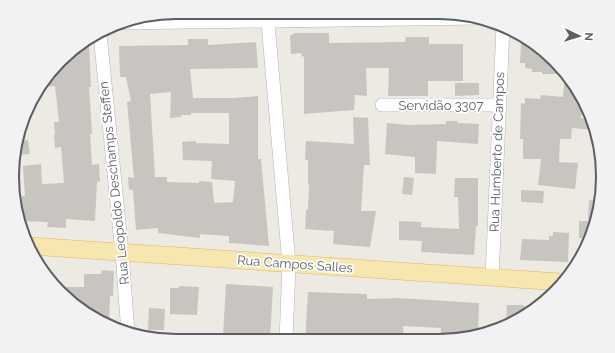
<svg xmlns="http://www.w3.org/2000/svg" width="615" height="353" viewBox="0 0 615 353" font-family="Raleway,sans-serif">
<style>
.building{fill:#c8c5c0;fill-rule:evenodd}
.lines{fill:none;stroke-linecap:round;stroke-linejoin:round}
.minor-casing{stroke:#b0b4b7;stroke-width:14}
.major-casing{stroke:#e1b867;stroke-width:18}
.minor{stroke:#fff;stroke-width:13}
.major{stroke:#f6e6af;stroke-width:17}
.labels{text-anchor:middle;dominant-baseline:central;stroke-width:3.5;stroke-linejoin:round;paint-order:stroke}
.street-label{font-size:13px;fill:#5b5f62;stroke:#fff}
.rim{fill:none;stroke:#5b5f62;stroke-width:2}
</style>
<rect width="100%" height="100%" fill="#eceae3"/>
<!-- building -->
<g class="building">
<polygon points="295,33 329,33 329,43 405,42 406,37 429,37 429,44 463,44 463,81 428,81 428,96 388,96 389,68 366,68 367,96 355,95 354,110 304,114 304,56 302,57 301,53 291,54 290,36"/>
<path d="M 188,39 L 208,39 L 208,45 L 256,42 L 258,68 L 190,69 L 193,98 L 233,98 L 258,96 L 258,159 L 261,159 L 269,246 L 229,243 L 229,236 L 200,234 L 200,238 L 158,233 L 158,228 L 136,230 L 133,190 L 129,190 L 128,177 L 134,178 L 127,102 L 131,101 L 126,77 L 120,77 L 119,46 L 188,45 ZM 171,92 L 170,118 L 181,117 L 181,115 L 191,115 L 191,113 L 229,113 L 229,144 L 196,143 L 196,141 L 182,142 L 183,160 L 212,161 L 211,179 L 235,181 L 233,202 L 214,203 L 212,182 L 199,181 L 199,183 L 167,182 L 167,177 L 155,177 L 150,94 Z"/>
<polygon points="521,43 534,44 538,48 537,56 547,57 565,74 542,74 542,72 532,72 532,69 525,68 525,63 520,63"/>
<polygon points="89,45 91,87 89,87 92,134 90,134 92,165 99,164 100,181 97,182 95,221 66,219 66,228 47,227 48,222 22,221 22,196 25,196 23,166 41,164 42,184 64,183 61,147 55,148 54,134 55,134 54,122 59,122 55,86 39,87 77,46"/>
<polygon points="565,75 575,85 583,103 581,118 589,119 594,130 572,128 571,139 560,139 559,162 578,163 575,189 538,185 541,159 523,159 523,139 520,139 521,103 525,104 525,98 540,99 541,95 563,97"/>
<polygon points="455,83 479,83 479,95 455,96"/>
<polygon points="353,117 368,118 370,165 364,165 361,211 376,211 370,247 333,244 334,231 305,229 306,210 308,210 309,184 308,184 308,160 305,160 306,141 354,144"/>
<polygon points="446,121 458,121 457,123 479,124 478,144 437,141 436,174 415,173 415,157 385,154 387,123 409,125 446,124"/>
<polygon points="28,140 30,154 15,155 17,141"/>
<polygon points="404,177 414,178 412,195 402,194"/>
<polygon points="455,178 478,178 478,226 476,226 474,255 421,252 422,241 399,240 399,221 421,222 421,227 459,229 458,197 454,197"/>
<polygon points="521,190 544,191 543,203 521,202"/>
<polygon points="589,200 600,201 600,208 588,238 579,238 579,221 588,221"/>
<polygon points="553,232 569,233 568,262 520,260 522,239 549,240 549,236 553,236"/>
<polygon points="102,270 114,271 113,296 110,296 109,325 85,313 57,287 84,287 84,274 101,274"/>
<polygon points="226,284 273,287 270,339 223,336"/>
<polygon points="179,286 199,287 197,315 170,314 170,288 179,288"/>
<polygon points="308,292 367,294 367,299 398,298 479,303 478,332 449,341 441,341 441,328 403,326 404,341 305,341"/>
<polygon points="507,305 524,305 524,316 506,323"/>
<polygon points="149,308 165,309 164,330 148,330"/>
</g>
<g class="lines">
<defs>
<g id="minor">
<polyline points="267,12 289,264 286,341"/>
<polyline points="119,23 480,18"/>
<polyline points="100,34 122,253 128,333"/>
<polyline points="382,105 499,105"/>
<polyline points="492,278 503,26"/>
</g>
<polyline id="major" points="30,246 560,282"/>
</defs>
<!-- minor casing -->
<use href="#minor" class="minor-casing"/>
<!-- major casing -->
<use href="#major" class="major-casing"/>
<!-- minor -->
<use href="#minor" class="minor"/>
<!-- major -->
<use href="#major" class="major"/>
</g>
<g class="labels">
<!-- street labels -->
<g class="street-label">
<text x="441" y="105">Servidão 3307</text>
<text transform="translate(497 152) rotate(-88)">Rua Humberto de Campos</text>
<text transform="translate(114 183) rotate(-96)">Rua Leopoldo Deschamps Steffen</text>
<text transform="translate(295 264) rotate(4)">Rua Campos Salles</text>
</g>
</g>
<!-- crop -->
<path d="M0 0H615V353H0ZM176 19H439A157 157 0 0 1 596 176V177A157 157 0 0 1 439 334H176A157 157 0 0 1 19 177V176A157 157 0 0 1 176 19Z" fill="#f2f2f2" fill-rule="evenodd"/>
<path class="rim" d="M176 19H439A157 157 0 0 1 596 176V177A157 157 0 0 1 439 334H176A157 157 0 0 1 19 177V176A157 157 0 0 1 176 19Z"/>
<!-- north arrow -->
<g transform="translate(579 36) rotate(94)" stroke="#ffffff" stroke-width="3" paint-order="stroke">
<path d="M0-3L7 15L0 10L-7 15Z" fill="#5b5f62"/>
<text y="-6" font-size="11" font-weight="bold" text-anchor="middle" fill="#5b5f62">N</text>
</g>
</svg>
